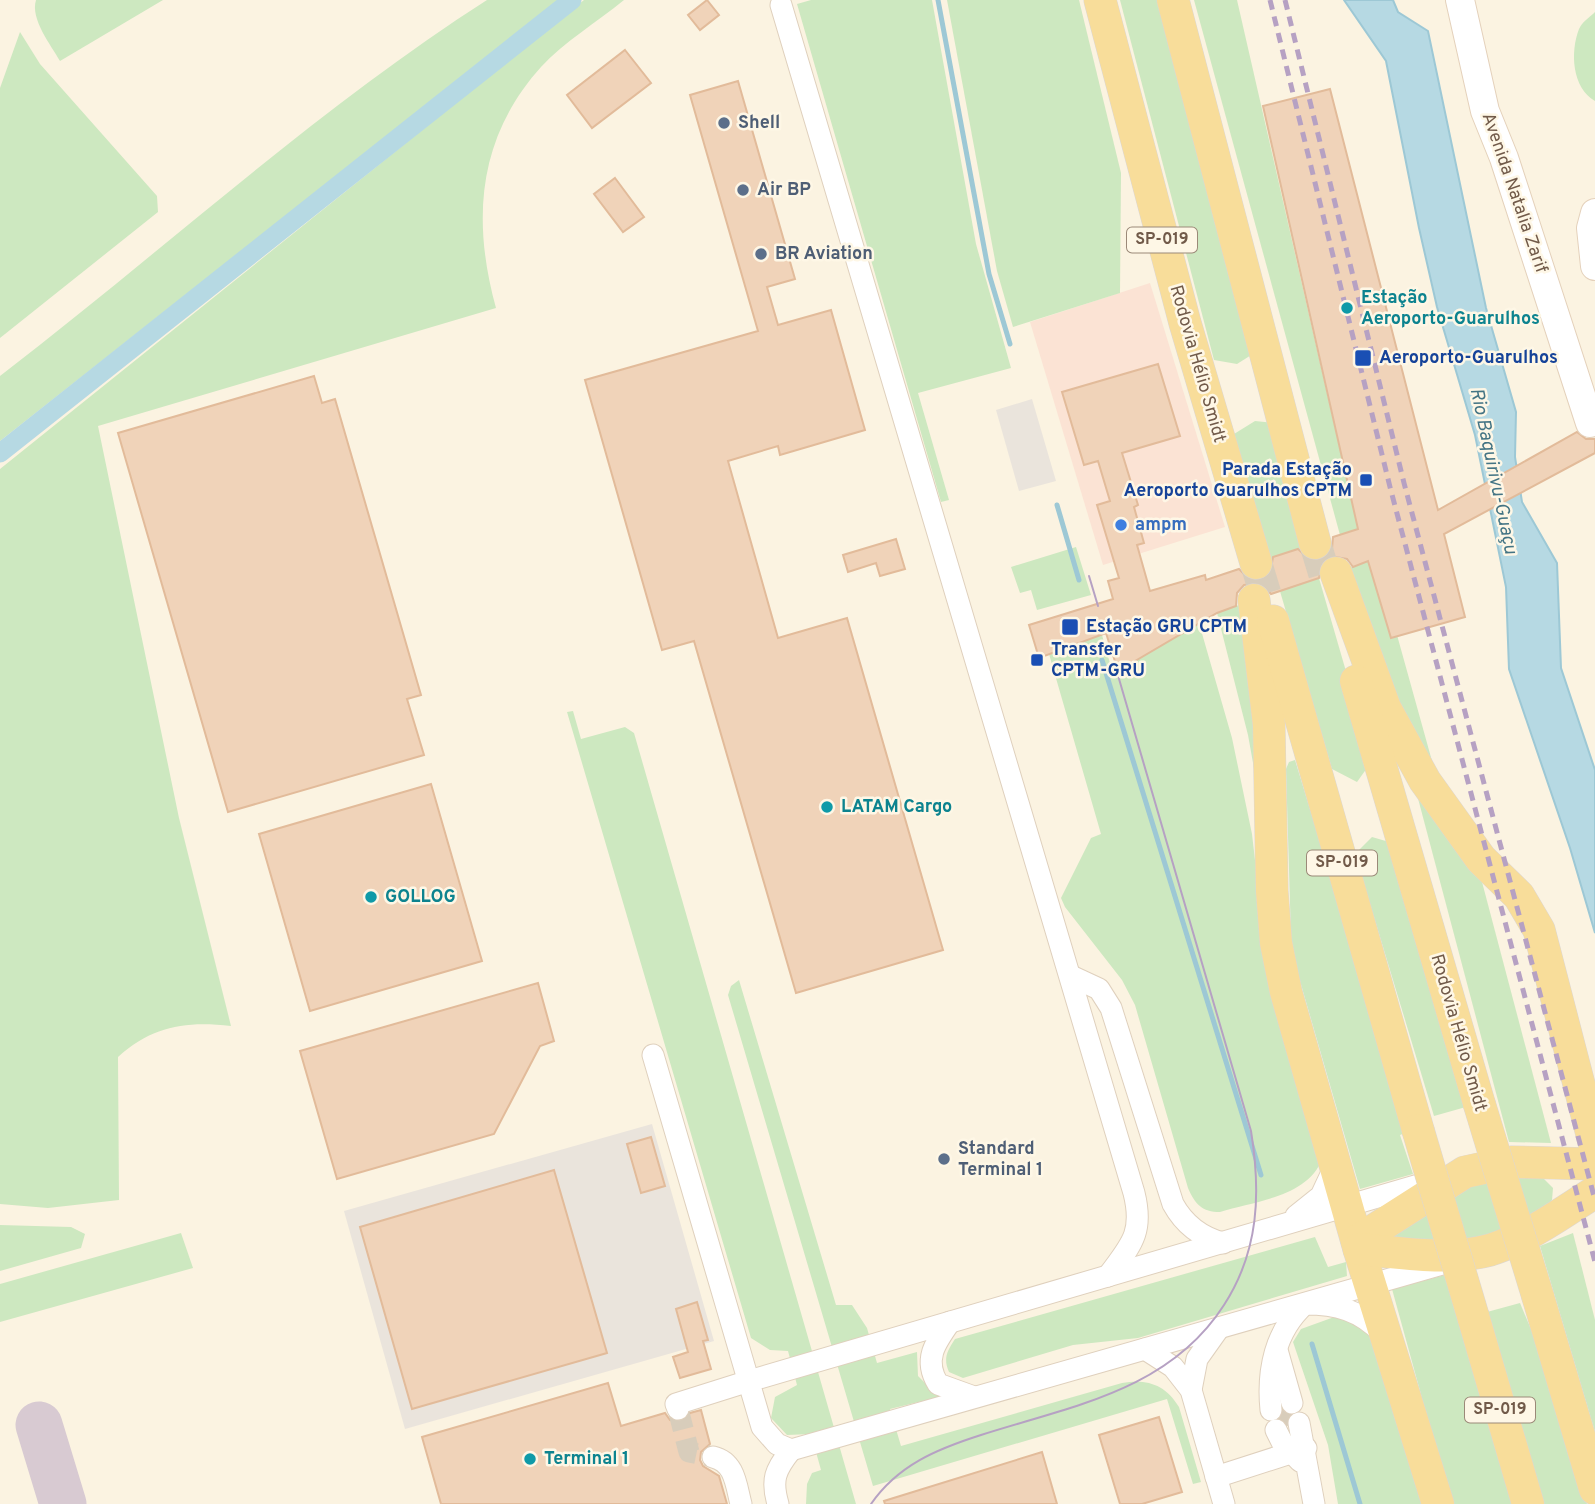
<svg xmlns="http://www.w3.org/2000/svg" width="1595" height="1504" viewBox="0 0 1595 1504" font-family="Overpass,sans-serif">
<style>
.commercial{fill:#fbe3d4}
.industrial{fill:#eae4dc}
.green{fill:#cde8c0}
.water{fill:#b6d9e3;stroke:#9dc8d5;stroke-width:2}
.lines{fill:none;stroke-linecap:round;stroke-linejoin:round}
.stream{stroke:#9dc8d5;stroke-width:5}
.canal{stroke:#b6d9e3;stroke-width:19}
.taxiway{stroke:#d8cad2;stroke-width:47}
.building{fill:#f0d3b9;stroke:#e2bb9a;stroke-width:2}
.minor-tunnel{stroke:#d8cdbb;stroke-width:21;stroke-dasharray:21 10;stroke-linecap:butt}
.primary-tunnel{stroke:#d8cdbb;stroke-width:32;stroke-dasharray:32 16;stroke-linecap:butt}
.minor-casing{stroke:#dfd0bd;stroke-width:23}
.secondary-casing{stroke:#e4d1bb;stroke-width:30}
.primary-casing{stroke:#ddd7d3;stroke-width:33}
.minor{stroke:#fff;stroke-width:21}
.secondary{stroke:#fff;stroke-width:28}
.primary{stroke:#f8dd9a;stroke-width:32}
.tram{stroke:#b6a1c3;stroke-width:2}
.rail{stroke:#b6a1c3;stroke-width:5;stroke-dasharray:10 7;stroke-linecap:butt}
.primary-bridge-casing{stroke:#ddd7d3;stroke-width:33;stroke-linecap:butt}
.primary-bridge{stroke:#f8dd9a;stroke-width:32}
.service-dot{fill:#5c6f8a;stroke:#fef7e6;stroke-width:2.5}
.culture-dot{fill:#0f9aa8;stroke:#fef7e6;stroke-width:2.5}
.transit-dot{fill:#1a4fb4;stroke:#fef7e6;stroke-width:2.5}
.shop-dot{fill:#3f7fe0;stroke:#fef7e6;stroke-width:2.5}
.labels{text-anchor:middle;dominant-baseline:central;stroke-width:5;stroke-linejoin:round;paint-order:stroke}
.shield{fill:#fef7e6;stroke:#9b8978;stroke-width:2}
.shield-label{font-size:16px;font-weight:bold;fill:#715a49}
.service-label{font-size:18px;font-weight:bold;fill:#4e5e75;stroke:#fef7e6;text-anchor:start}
.street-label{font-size:18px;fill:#715a49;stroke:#fef7e6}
.culture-label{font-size:18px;font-weight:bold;fill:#0d838f;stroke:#fef7e6;text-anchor:start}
.transit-label{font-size:18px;font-weight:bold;fill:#164399;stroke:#fef7e6;text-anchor:start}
.shop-label{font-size:18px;font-weight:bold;fill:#366cbe;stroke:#fef7e6;text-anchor:start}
.water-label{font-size:19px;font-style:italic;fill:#437484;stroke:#fef7e6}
</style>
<rect width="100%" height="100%" fill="#fbf3e1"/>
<!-- commercial -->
<polygon class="commercial" points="1150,283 1225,527 1103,565 1030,322"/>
<!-- industrial -->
<g class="industrial">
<polygon points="1032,399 1056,481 1019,491 996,410"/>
<polygon points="652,1124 714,1341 405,1429 344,1211"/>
</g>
<!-- green -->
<g class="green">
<path d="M 36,0 L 163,0 L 60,61 C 51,45 30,19 36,0 Z"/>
<path d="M 487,0 L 560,0 L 0,441 L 0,376 C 163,251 314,111 487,0 Z"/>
<path d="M 584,0 L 624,0 C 597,22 564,42 541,67 C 477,138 472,221 496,308 L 98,426 L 179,818 L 231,1026 C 185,1021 153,1026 118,1057 L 119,1200 L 48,1208 L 0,1204 L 0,469 Z"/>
<polygon points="811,0 932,0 976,244 1011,368 918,393 949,500 941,502 797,4"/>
<polygon points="947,0 1079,0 1121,173 1120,293 1013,327 997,271"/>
<polygon points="1120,0 1163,0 1256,352 1237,364 1214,360"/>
<polygon points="1194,0 1237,0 1358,529 1340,535"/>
<path d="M 1595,12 L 1595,101 C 1572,88 1570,52 1579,29 C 1582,22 1590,17 1595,12 Z"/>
<polygon points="20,32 40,64 157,196 158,212 0,338 0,88"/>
<polygon points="1255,421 1274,423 1372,761 1357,782 1332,769 1234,434"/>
<polygon points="1076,547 1091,595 1037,610 1031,590 1020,593 1011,567"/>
<polygon points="1368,561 1391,637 1397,635 1432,761 1394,692 1349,568"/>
<polygon points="1247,602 1262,813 1248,735 1217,613"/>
<path d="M 1199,623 L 1232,738 L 1252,834 L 1261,913 L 1322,1159 C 1308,1197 1255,1201 1220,1212 C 1202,1212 1195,1204 1188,1188 L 1135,1005 L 1122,980 L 1065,907 L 1061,898 L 1091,838 L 1101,834 L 1049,654 L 1102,635 L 1113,674 Z"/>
<polygon points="573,711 581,739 625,727 634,733 856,1504 806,1504 807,1484 812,1473 821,1470 811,1434 787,1435 771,1418 775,1397 797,1385 788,1351 770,1350 751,1338 567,712"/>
<polygon points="1295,760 1408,1132 1400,1135 1413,1174 1360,1189 1298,974 1291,937 1286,769 1289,762"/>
<polygon points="1411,772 1477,863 1551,1143 1509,1142"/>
<polygon points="1372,837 1396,844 1473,1105 1434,1116 1355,854"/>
<path d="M 739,980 L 836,1305 L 852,1305 L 867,1328 L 877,1363 L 917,1352 L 918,1376 L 939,1397 L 890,1409 L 901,1446 L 1122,1383 C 1147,1379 1165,1384 1179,1407 L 1201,1482 L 1193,1484 L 1167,1399 L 873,1486 L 728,995 L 731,986 Z"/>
<polygon points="1540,1175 1553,1188 1552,1200 1546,1208 1512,1227 1441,1249 1385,1237 1464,1184"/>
<polygon points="0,1225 71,1227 85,1234 81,1248 0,1271"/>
<polygon points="181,1233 193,1268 0,1322 0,1284"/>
<polygon points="1573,1233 1595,1320 1595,1432 1540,1246"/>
<path d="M 1315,1237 L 1328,1267 L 1346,1262 L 1347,1276 L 1138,1338 L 1073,1345 L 963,1378 L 949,1372 C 943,1359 947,1351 955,1339 Z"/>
<polygon points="1445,1275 1514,1504 1453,1504 1447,1489 1392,1289"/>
<polygon points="1520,1303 1550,1375 1587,1504 1543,1504 1487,1312"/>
<polygon points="1337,1316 1373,1333 1433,1504 1338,1504 1328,1445 1293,1342 1301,1329"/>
</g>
<!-- water -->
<polygon class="water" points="1344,0 1393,0 1398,12 1428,31 1486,308 1516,412 1515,457 1522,502 1557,563 1561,668 1595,770 1595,933 1570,848 1509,669 1506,587 1475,435 1437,307 1419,228 1386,61"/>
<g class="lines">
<!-- stream -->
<g class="stream">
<polyline points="938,0 989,274 1010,344"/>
<polyline points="1057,505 1079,580"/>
<polyline points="1102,660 1261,1175"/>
<polyline points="1312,1344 1360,1504"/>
</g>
<!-- canal -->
<polyline class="canal" points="0,453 572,0"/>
<!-- taxiway -->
<polyline class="taxiway" points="39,1425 63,1504"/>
</g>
<!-- building -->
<g class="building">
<polygon points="707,0 719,15 700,30 688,15"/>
<polygon points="625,50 651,83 592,128 567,95"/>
<polygon points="738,81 795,279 767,287 778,325 831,310 865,430 780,455 778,446 728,461 778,638 847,618 943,950 796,993 694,641 662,650 585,380 758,331 690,95"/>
<polygon points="1330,89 1438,510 1577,432 1586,439 1595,439 1595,453 1444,534 1465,617 1391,638 1368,561 1353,567 1347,559 1330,556 1322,562 1319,578 1271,594 1261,583 1244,585 1237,593 1236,606 1217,613 1118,671 1106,633 1039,658 1029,625 1113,599 1108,581 1119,578 1097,505 1110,501 1098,461 1084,465 1062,392 1158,364 1180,436 1122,453 1138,505 1134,507 1144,543 1137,545 1150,591 1205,575 1206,580 1239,569 1251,581 1261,581 1270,575 1273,557 1298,549 1310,560 1320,561 1332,549 1333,537 1358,529 1263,106"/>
<polygon points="615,178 644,217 623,232 594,194"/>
<polygon points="314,376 322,403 335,399 421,695 407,699 424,755 228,812 118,433"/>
<polygon points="896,539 905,569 880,576 876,563 848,572 843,555"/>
<polygon points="431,784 482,961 310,1011 259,834"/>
<polygon points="538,983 554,1041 540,1046 494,1134 337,1179 300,1051"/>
<polygon points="651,1137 665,1186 641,1193 627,1144"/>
<polygon points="554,1170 607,1353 412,1409 360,1227"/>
<polygon points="697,1302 708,1340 703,1341 711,1369 680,1378 673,1357 688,1352 676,1309"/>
<polygon points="608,1383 621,1426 665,1413 670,1420 682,1421 690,1413 701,1410 710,1444 701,1452 700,1460 703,1466 719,1476 727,1504 441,1504 422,1437"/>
<polygon points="1159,1417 1182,1492 1142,1504 1120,1504 1099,1435"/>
<polygon points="1042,1452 1057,1504 885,1504 884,1501"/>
</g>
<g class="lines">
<!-- minor-tunnel -->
<g class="minor-tunnel">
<polyline points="1282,1407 1287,1426"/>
<polyline points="678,1409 689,1452 713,1457"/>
</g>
<!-- primary-tunnel -->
<g class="primary-tunnel">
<polyline points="1315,543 1325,576"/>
<polyline points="1256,563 1266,596"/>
</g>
<defs>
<g id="minor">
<path d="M 781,5 L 1134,1193 C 1144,1233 1131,1245 1108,1276"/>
<path d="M 1071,976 L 1099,989 L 1111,1008 L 1173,1204 C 1184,1224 1200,1237 1223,1243"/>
<polyline points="653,1055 762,1427 777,1444 791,1450 1446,1263"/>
<polyline points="1296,1216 1321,1196 1335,1166"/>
<path d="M 950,1322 C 935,1343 923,1360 938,1384 L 974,1397"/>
<polyline points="1145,1349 1173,1367 1191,1390 1224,1504"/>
<polyline points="1277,1350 1292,1403"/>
<polyline points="1191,1390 1197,1359 1219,1328"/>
<polyline points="678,1409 676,1404 749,1381 1439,1179"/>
<path d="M 1271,1410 C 1267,1371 1275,1331 1305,1304 C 1337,1304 1360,1310 1383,1334"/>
<polyline points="1299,1423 1314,1504"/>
<polyline points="1276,1430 1282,1442 1300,1461"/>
<path d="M 713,1457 C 735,1462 736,1485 741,1504"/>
<polyline points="1216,1477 1306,1448"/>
<path d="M 778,1504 C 771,1480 775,1470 791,1450"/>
</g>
<g id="secondary">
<polyline points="1460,0 1485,111 1504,158 1590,423"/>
<polyline points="1595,213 1591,228 1595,266"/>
</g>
<g id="primary">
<polyline points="1100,0 1185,323 1256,563"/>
<polyline points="1173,0 1315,543"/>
<polyline points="1336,573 1385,708 1425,781 1481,859 1519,896 1539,930 1595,1146"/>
<polyline points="1254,600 1269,725 1272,891 1276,943 1286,992 1359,1249 1438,1504"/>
<polyline points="1273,621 1418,1130"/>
<polyline points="1356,681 1479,1103"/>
<polyline points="1357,1241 1465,1172 1511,1162 1595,1164"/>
<path d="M 1359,1249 C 1400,1253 1450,1261 1490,1250 C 1528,1238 1562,1213 1595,1192"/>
<polyline points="1538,1297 1595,1489"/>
<polyline points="1473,1316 1528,1504"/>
</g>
</defs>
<!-- minor casing -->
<use href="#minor" class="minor-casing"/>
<!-- secondary casing -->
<use href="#secondary" class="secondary-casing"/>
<!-- primary casing -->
<use href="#primary" class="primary-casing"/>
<!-- minor -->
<use href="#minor" class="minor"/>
<!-- secondary -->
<use href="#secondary" class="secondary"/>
<!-- primary -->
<use href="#primary" class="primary"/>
<!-- tram -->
<g class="tram">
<polyline points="1089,576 1098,606"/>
<path d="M 871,1504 C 898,1465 937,1449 981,1435 C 1071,1406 1169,1391 1224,1305 C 1259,1251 1261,1193 1251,1131 L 1117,672"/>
</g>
<!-- rail -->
<g class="rail">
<polyline points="1270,0 1390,487 1595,1262"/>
<polyline points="1285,0 1404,483 1595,1200"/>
</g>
<defs>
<g id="primary-bridge">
<polyline points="1479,1103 1538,1297"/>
<polyline points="1418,1130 1473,1316"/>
</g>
</defs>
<!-- primary-bridge casing -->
<use href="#primary-bridge" class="primary-bridge-casing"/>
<!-- primary-bridge -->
<use href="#primary-bridge" class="primary-bridge"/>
</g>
<!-- markers -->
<g class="service-dot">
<circle cx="724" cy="123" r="7"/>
<circle cx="743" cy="190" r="7"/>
<circle cx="761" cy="254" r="7"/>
<circle cx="944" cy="1159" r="7"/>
</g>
<g class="culture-dot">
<circle cx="1347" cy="308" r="7"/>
<circle cx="827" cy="807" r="7"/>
<circle cx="371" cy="897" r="7"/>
<circle cx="530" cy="1459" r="7"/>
</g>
<g class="transit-dot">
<rect x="1354" y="349" width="18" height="18" rx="3.5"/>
<rect x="1359" y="473" width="14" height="14" rx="3.5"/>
<rect x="1061" y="618" width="18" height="18" rx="3.5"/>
<rect x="1030" y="653" width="14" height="14" rx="3.5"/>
</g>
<circle class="shop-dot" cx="1121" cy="525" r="7"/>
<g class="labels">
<!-- shield labels -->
<g class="shield">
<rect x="1127" y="227.5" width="70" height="25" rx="5"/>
<rect x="1307" y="850.5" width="70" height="25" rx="5"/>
<rect x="1465" y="1397.5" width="70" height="25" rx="5"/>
</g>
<g class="shield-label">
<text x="1162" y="240">SP-019</text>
<text x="1342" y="863">SP-019</text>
<text x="1500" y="1410">SP-019</text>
</g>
<!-- service labels -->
<g class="service-label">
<text x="738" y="123">Shell</text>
<text x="757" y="190">Air BP</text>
<text x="775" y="254">BR Aviation</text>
<text x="958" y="1149">Standard<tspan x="958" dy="21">Terminal 1</tspan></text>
</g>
<!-- street labels -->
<g class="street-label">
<text transform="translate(1514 193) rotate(71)">Avenida Natalia Zarif</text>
<text transform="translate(1197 364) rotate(74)">Rodovia Hélio Smidt</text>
<text transform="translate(1458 1033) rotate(74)">Rodovia Hélio Smidt</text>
</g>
<!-- culture labels -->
<g class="culture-label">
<text x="1361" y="298">Estação<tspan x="1361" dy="21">Aeroporto-Guarulhos</tspan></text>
<text x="841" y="807">LATAM Cargo</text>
<text x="385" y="897">GOLLOG</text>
<text x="544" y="1459">Terminal 1</text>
</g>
<!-- transit labels -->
<g class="transit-label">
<text x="1379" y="358">Aeroporto-Guarulhos</text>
<text x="1352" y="470" text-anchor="end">Parada Estação<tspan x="1352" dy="21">Aeroporto Guarulhos CPTM</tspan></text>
<text x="1086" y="627">Estação GRU CPTM</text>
<text x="1051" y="650">Transfer<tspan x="1051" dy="21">CPTM-GRU</tspan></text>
</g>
<!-- shop labels -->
<g class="shop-label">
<text x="1135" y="525">ampm</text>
</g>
<!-- water labels -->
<g class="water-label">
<text transform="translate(1493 471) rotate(78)">Rio Baquirivu-Guaçu</text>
</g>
</g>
</svg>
